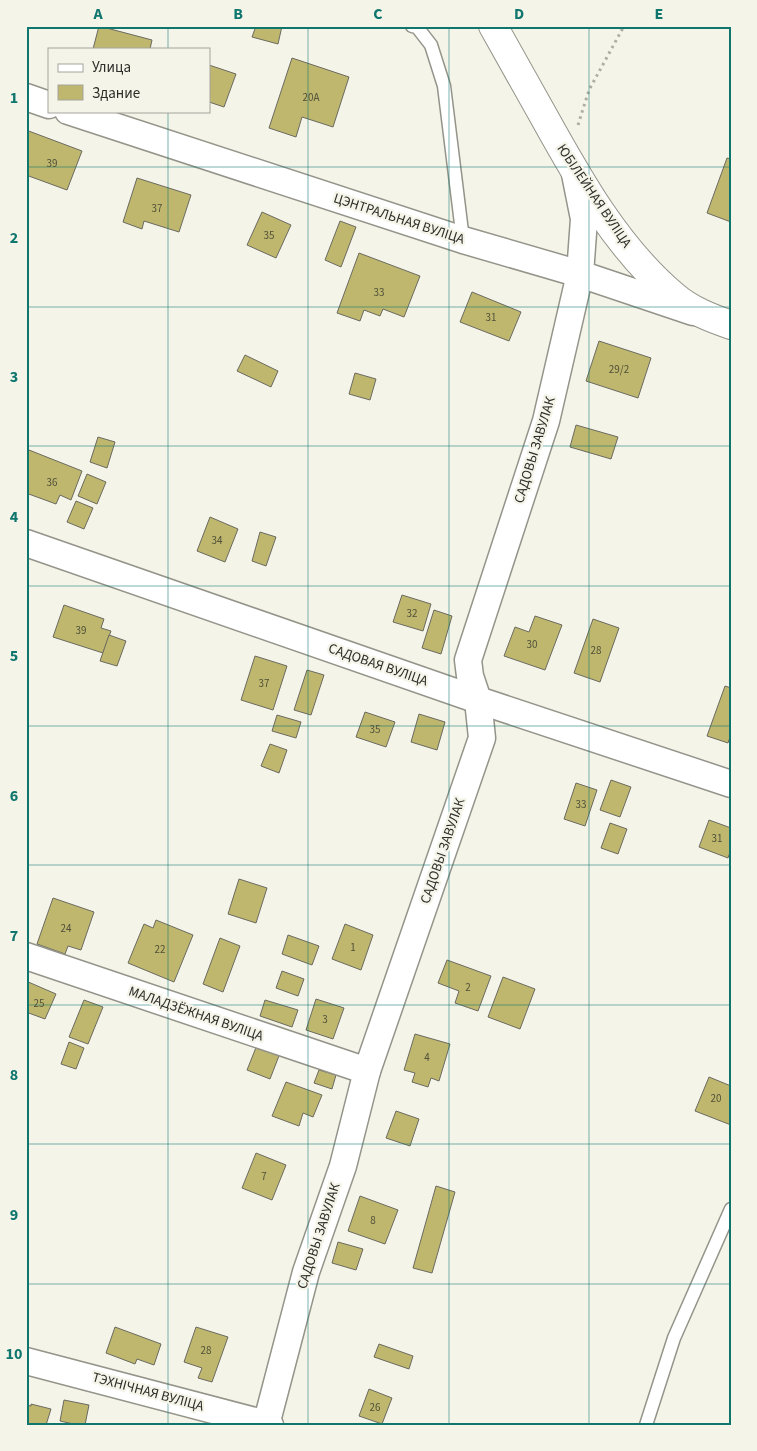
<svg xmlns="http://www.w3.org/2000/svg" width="757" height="1451" viewBox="0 0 757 1451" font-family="'Source Sans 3',sans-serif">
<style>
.building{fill:#beb76d;stroke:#6b6a61}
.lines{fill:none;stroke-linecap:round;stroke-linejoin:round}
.service-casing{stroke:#94948a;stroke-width:15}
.minor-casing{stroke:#94948a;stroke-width:29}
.secondary-casing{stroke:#94948a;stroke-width:30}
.path{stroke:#adada4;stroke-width:3;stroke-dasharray:2.5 4;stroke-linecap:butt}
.service{stroke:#fff;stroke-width:12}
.minor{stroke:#fff;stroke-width:26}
.secondary{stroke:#fff;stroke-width:28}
.grid{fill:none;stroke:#0f766e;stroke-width:1;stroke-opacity:0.55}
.labels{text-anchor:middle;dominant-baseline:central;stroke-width:4.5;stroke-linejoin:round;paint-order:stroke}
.number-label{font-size:11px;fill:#51503a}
.street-label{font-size:14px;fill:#2d2d29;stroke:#f5f4e9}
.neatline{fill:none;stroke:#0f766e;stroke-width:2}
.grid-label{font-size:16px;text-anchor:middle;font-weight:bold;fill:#0f766e}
</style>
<rect width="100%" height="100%" fill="#f5f4e9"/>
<!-- building -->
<g class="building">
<polygon points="99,26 152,40 150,49 93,49"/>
<polygon points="256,26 282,26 278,44 252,37"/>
<polygon points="292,58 349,77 333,127 302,117 296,137 269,128"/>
<polygon points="209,65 236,74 224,107 209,102"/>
<polygon points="26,130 82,151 67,190 26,175"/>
<polygon points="727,158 731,159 731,222 707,213"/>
<polygon points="137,178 191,195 179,232 144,221 142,229 123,222"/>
<polygon points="262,212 291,225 276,258 247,245"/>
<polygon points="340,221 356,227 341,267 325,260"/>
<polygon points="359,253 420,276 404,317 383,309 380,316 364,310 360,321 337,313"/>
<polygon points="472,292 521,312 509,341 460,322"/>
<polygon points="599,341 651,358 638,398 586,381"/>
<polygon points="245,355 278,371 271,387 237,371"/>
<polygon points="355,373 376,379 370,400 349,394"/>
<polygon points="576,425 618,437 611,459 570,447"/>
<polygon points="98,437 115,442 107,468 90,462"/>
<polygon points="29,450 82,471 71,500 60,495 56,504 26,493 26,456"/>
<polygon points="87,474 106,482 97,504 78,496"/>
<polygon points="76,501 93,508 84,529 67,522"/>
<polygon points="210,517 238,529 225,562 197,551"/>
<polygon points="260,532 276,537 266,566 252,561"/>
<polygon points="402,595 431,604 423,631 393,622"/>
<polygon points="64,605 104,619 101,628 111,631 103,653 53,637"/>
<polygon points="434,610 452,616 441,654 422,648"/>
<polygon points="535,616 562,625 545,670 504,656 515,627 529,632"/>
<polygon points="593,619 619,628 600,682 574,673"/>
<polygon points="109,635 126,641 117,666 100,661"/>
<polygon points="255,656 287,666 273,710 241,700"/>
<polygon points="307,670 324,675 311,715 294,710"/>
<polygon points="725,686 731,688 731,734 728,743 707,736"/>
<polygon points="365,712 395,722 386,747 356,737"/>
<polygon points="419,714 445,722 437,750 411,742"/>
<polygon points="277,715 301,722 296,738 272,731"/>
<polygon points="270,744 287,750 279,773 261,766"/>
<polygon points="611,780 631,787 620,817 600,810"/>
<polygon points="576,783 597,790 585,826 564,819"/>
<polygon points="709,820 731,828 731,849 728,858 699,847"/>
<polygon points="610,823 627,829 618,854 601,848"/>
<polygon points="239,879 267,888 256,923 228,914"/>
<polygon points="53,898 94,912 81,950 68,946 65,954 37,944"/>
<polygon points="156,920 193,935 174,982 128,963 144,924 153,928"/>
<polygon points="345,924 373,935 361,970 332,959"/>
<polygon points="288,935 319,946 312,965 282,954"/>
<polygon points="220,938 240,946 223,992 203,984"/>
<polygon points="447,960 491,976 478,1011 455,1003 459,991 438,983"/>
<polygon points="282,971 304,979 298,996 276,988"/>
<polygon points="503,977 535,989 520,1029 488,1017"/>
<polygon points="26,981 56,994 45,1019 26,1012"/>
<polygon points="316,999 344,1008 333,1039 306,1030"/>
<polygon points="84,1000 103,1007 88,1044 69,1037"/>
<polygon points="265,1000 298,1010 292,1027 260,1016"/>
<polygon points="415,1034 450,1044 439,1081 431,1078 428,1087 412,1082 415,1073 404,1070"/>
<polygon points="259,1040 282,1048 270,1079 247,1070"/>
<polygon points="69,1042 84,1048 76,1069 61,1064"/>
<polygon points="319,1070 336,1075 332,1089 314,1083"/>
<polygon points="709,1077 731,1086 731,1125 695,1111"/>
<polygon points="286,1082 322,1095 313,1117 303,1113 299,1126 272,1116"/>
<polygon points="396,1111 419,1119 410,1146 386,1138"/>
<polygon points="256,1153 286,1165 272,1200 242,1188"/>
<polygon points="436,1186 455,1192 432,1273 413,1268"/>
<polygon points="360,1196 398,1210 385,1244 348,1231"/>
<polygon points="338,1242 363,1249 356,1270 332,1263"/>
<polygon points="115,1327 161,1344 154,1365 137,1359 135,1364 106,1353"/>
<polygon points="196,1327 228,1337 212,1382 198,1378 202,1368 184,1362"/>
<polygon points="379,1344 413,1356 409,1369 374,1357"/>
<polygon points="369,1389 392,1398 382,1424 359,1416"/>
<polygon points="64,1400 89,1405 85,1425 78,1425 60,1421"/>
<polygon points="31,1404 51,1409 46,1425 26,1425 26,1405 31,1406"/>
</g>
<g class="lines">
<defs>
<g id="service">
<polyline points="412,26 417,27 431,45 444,86 463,240"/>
<polyline points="646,1425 674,1338 731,1209"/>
</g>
<g id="minor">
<polyline points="26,97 49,105"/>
<polyline points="68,111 463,240 580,274 693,312"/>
<polyline points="26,543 478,700 731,784"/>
<polyline points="26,956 367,1071"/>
<polyline points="26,1361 270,1425"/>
<polyline points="266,1425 306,1272 343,1166 367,1071 482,738 478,700 470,676 468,660 546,421 580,274 584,219 575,174"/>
</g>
<path id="secondary" d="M 493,26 C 510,56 527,86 543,115 C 579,180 617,248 674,296 C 690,310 711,318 731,325"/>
</defs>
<!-- service casing -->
<use href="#service" class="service-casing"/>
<!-- minor casing -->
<use href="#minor" class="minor-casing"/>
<!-- secondary casing -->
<use href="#secondary" class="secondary-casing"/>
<!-- path -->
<polyline class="path" points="578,125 589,90 624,26"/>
<!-- service -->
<use href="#service" class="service"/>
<!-- minor -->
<use href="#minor" class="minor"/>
<!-- secondary -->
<use href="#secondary" class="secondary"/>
</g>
<!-- grid -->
<path class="grid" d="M 168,26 L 168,49M 308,26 L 308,1425M 449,26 L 449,1425M 589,26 L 589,1425M 168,111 L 168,1425M 26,167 L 731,167M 26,307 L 731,307M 26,446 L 731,446M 26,586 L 731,586M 26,726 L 731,726M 26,865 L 731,865M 26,1005 L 731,1005M 26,1144 L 731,1144M 26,1284 L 731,1284"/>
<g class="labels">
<!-- number labels -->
<g class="number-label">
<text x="311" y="97">20А</text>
<text x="52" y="163">39</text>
<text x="157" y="208">37</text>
<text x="269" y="235">35</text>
<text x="379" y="292">33</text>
<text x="491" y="317">31</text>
<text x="619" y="369">29/2</text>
<text x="52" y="482">36</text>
<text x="217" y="540">34</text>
<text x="412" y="613">32</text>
<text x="81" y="630">39</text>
<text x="532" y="644">30</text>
<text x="596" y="650">28</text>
<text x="264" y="683">37</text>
<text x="375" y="729">35</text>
<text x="581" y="804">33</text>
<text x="717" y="838">31</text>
<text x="66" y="928">24</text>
<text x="353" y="947">1</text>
<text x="160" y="949">22</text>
<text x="468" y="987">2</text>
<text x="39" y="1003">25</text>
<text x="325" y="1019">3</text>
<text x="427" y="1057">4</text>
<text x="716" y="1098">20</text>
<text x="264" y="1176">7</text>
<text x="373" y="1220">8</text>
<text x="206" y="1350">28</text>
<text x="375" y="1407">26</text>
</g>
<!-- street labels -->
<g class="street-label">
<text transform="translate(594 196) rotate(56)">ЮБІЛЕЙНАЯ ВУЛІЦА</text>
<text transform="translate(399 219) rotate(18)">ЦЭНТРАЛЬНАЯ ВУЛІЦА</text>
<text transform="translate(535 450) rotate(-73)">САДОВЫ ЗАВУЛАК</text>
<text transform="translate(378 665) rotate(19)">САДОВАЯ ВУЛІЦА</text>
<text transform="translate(443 851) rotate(-71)">САДОВЫ ЗАВУЛАК</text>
<text transform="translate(196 1014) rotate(19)">МАЛАДЗЁЖНАЯ ВУЛІЦА</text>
<text transform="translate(319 1236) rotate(-72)">САДОВЫ ЗАВУЛАК</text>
<text transform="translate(148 1392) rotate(15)">ТЭХНІЧНАЯ ВУЛІЦА</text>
</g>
</g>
<!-- border -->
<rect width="757" height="1451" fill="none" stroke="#f5f4e9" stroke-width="55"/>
<!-- legend -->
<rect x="48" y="48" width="162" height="65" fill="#f5f4e9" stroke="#a5a49c"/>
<rect x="58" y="64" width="25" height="8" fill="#ffffff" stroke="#a5a49c"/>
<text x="92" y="72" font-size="15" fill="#2d2d29">Улица</text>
<rect x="58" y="85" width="25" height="15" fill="#beb76d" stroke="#a5a49c"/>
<text x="92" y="98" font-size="15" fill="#2d2d29">Здание</text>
<rect x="28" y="28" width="702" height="1396" class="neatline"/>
<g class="grid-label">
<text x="98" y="19">A</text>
<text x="238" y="19">B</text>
<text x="378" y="19">C</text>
<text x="519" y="19">D</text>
<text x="659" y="19">E</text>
<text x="14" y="103">1</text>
<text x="14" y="243">2</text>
<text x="14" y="382">3</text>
<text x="14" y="522">4</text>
<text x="14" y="661">5</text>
<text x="14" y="801">6</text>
<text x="14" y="941">7</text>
<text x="14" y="1080">8</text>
<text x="14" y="1220">9</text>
<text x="14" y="1359">10</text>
</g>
</svg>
